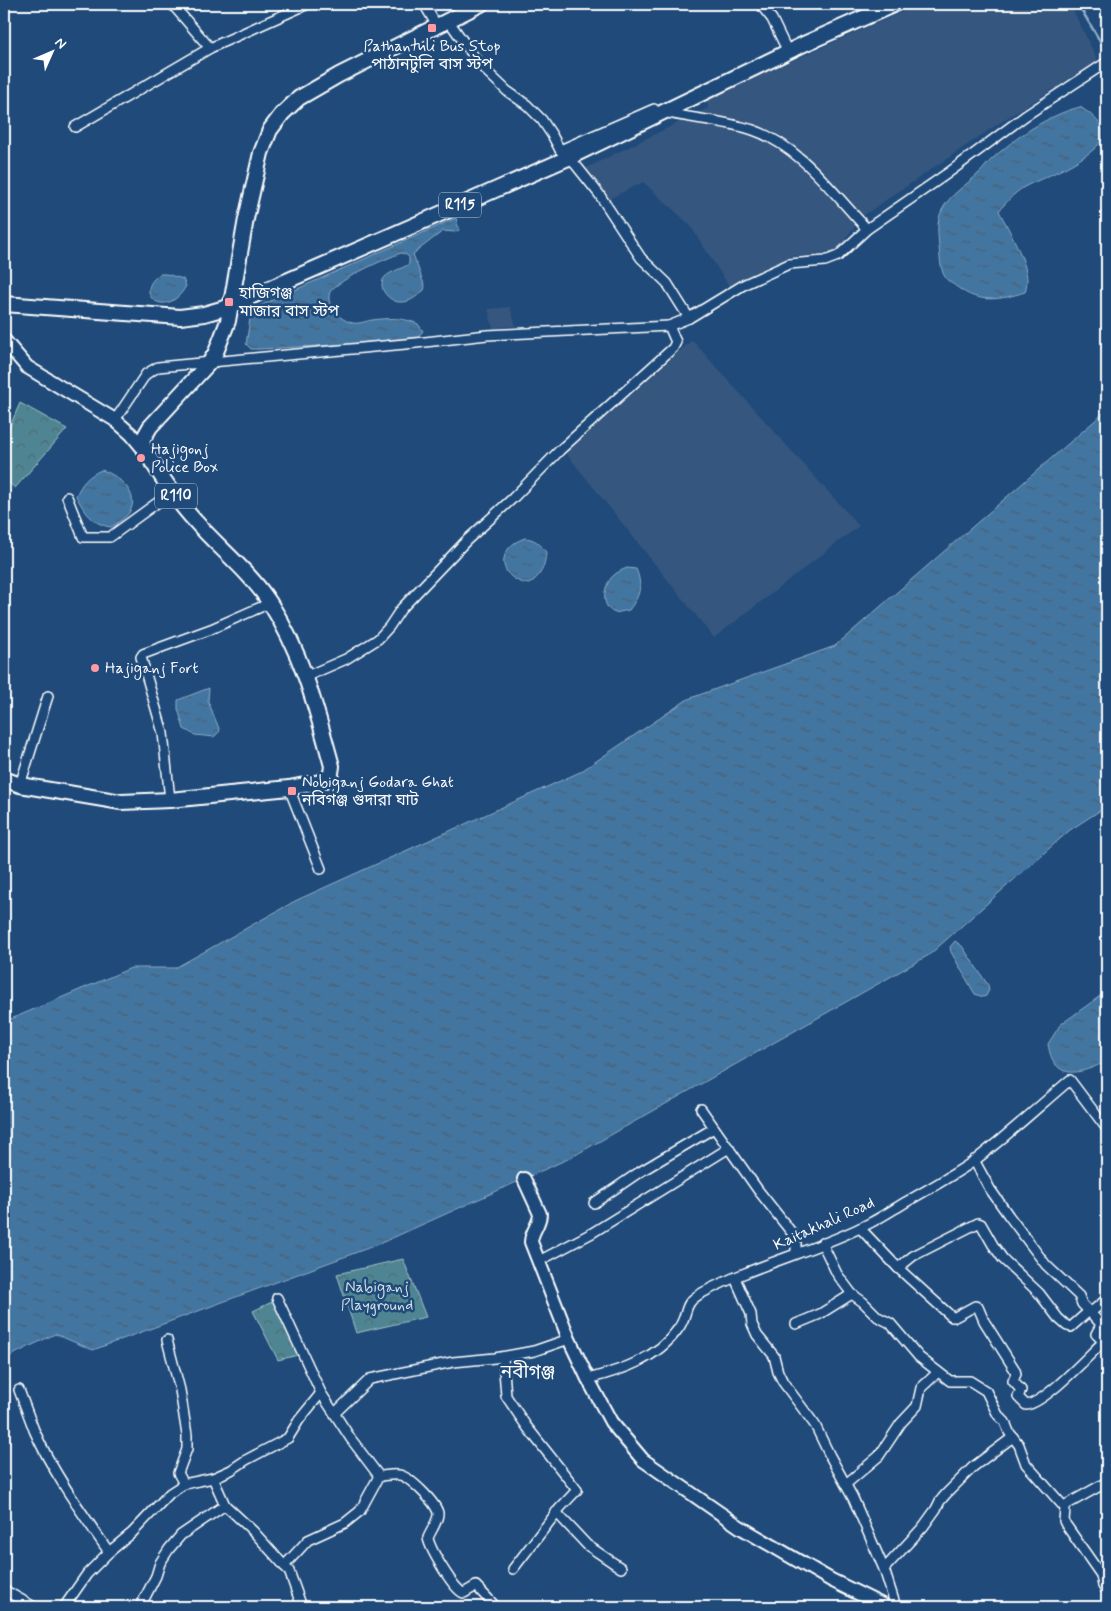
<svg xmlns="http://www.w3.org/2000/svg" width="1111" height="1611" viewBox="0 0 1111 1611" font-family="Mynerve,'Noto Sans Bengali',sans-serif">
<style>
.built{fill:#35577e}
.forest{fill:url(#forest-crowns);stroke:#a7c2c8}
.water{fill:url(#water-ripples);stroke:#8eacc6}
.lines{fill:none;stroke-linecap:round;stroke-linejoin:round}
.stream{stroke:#8eacc6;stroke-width:2.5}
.canal{stroke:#4375a0;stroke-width:8}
.street-casing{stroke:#fff;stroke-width:12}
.secondary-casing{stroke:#fff;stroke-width:16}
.primary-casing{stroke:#fff;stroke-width:18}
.street{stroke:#1f4a7a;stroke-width:9}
.secondary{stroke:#1f4a7a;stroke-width:12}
.primary{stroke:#1f4a7a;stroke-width:14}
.poi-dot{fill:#ff9aa2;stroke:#1f4a7a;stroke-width:2}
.labels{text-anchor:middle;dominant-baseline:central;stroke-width:5;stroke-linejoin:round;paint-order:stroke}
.shield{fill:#1f4a7a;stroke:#bcc9d7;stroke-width:1}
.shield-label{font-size:15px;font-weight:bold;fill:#fff}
.poi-label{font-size:16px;fill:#fff;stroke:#1f4a7a;text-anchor:start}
.street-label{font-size:16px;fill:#fff;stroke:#1f4a7a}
.park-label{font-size:16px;fill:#d3e0e4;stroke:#1f4a7a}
.quarter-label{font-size:19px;fill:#fff;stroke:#1f4a7a}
</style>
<defs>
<pattern id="forest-crowns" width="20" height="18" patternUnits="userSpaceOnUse" patternTransform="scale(1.25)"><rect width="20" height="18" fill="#4f8592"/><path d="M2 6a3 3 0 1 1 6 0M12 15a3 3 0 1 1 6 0" fill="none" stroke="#4e6b72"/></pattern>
<pattern id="water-ripples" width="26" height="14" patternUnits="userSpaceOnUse" patternTransform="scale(1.25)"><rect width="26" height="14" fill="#4375a0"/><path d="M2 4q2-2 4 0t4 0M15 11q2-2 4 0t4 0" fill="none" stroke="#485e72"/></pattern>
</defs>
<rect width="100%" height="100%" fill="#1f4a7a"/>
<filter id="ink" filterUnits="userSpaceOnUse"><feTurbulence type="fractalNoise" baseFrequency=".02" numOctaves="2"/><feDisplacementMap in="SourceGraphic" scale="10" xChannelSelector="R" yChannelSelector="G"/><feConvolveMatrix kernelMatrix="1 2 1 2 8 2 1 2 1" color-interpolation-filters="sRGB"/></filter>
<g filter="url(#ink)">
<!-- built -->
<g class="built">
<polygon points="920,4 1070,4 1098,61 1004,120 864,215 833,254 789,257 729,286 689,224 643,182 607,200 584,169 708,108 707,98"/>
<polygon points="510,307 516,326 493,328 488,309"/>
<polygon points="692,340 859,526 714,638 566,453"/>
</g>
<!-- forest -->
<g class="forest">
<polygon points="20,403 67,429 15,488 4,479 4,440"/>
<polygon points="403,1259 426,1317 356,1333 337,1274"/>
<polygon points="274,1301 298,1355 278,1360 253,1311"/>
</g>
<!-- water -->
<g class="water">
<path d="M 1080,107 C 1088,112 1101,121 1103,132 C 1108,152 1043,178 1028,185 C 1017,190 1007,201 999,211 C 1008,228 1027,261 1027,280 C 1027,284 1026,289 1025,292 C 1000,300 979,304 957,287 C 953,284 947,281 945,277 C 940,269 940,256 939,247 C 938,234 936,222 942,210 C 950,194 967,185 979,173 C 984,169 987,163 992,159 C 1016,137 1048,115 1080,107 Z"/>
<path d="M 456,218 L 459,230 L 455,232 L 443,231 L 413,254 L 425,287 L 424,290 C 417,296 410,303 400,302 C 389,302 376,287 385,277 C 391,271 402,269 409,264 L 409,257 L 405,254 L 401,253 C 387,258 337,280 330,292 C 328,297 329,303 332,307 C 336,315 344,321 353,323 C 360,324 366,321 372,320 C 388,318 403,317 418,324 L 423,331 L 418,337 L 350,344 L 260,349 L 251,349 L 246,344 L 250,319 L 257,307 Z"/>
<path d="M 160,274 L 166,274 L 183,279 L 186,286 C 166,322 131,293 160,274 Z"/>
<polygon points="1107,410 1107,806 1070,830 929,955 570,1158 379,1244 93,1350 55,1334 4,1359 4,1022 131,968 175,968 297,900 580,772 688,699 835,646"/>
<path d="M 101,470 C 115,473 139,492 131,509 C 128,517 118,523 111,527 C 93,525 84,511 76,496 C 81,484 88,476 101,470 Z"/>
<path d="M 525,538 C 536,539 540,544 546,552 C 545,567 541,576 529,584 C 511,582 495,566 509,548 C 513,543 519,540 525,538 Z"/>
<path d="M 627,568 L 636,569 C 643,586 640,596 629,610 L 615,613 C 600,607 603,586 613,576 C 617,572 622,570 627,568 Z"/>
<polygon points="209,688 208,701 220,731 214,737 195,735 184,729 178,709 178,700"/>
<polygon points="955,941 962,946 988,985 989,990 986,996 983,997 975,994 972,989 951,952 950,947"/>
<path d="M 1107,991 L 1107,1061 C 1081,1074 1054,1083 1048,1044 L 1060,1025 Z"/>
</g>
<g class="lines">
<!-- stream -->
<polyline class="stream" points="1078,4 1107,53"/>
<!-- canal -->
<polyline class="canal" points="1107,53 1107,54"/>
<defs>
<g id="street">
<polyline points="172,4 210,48"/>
<polyline points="424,4 437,26"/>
<polyline points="760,4 772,19 786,48 785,50 780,53"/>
<polyline points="448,20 480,65 507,91 527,105 542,120 552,135 560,150 575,164 599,194 641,258 667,283 689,318 669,326"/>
<path d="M 663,112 C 692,119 723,120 753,130 C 800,146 833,193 867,229"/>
<polyline points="75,127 210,48 308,4"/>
<polyline points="560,150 654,109"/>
<polyline points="689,318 745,284 789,264 825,261 838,256 867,229 948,173 1025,116 1107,62"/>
<polyline points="115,420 146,374 158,367 416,343 487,335 669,326 676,342 673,348 560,450 513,498 466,541 401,609 389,627 378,639 346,659 307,676"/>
<polyline points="67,497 83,537 110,537 172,492"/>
<polyline points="20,785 48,696"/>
<polyline points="289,788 321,869"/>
<polyline points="170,800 163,733 141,657 143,654 211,629 270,603"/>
<polyline points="701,1109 758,1190 792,1233 796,1242 796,1253"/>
<polyline points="974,1160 990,1189 1009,1216 1046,1265 1079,1296 1082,1304 1099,1322 1101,1325 1096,1334 1107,1345"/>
<polyline points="594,1203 638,1173 714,1128"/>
<path d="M 860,1228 L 898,1268 L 952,1317 L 955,1317 L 975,1306 L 978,1307 L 984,1321 L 1015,1370 L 1016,1374 L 1013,1381 L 1021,1390 L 1018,1397 L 1026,1405 C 1045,1403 1088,1356 1103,1342"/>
<polyline points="822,1243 837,1274 852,1294 863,1302 878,1317 890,1323 919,1357 950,1381 970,1381 986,1391 998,1415 1005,1422 1009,1432 1019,1445 1026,1464 1065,1508 1064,1521 1066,1525 1101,1575 1103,1586 1107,1591"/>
<polyline points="539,1261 592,1233 729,1148"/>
<polyline points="898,1268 913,1256 978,1223 981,1224 993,1245 1003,1259 1039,1293 1058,1318 1067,1326 1071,1327 1089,1311"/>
<polyline points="735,1278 751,1314 752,1324 757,1335 774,1356 778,1372 783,1382 815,1425 830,1456 853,1498 884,1569 896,1607"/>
<path d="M 277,1298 L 321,1393 L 351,1439 L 379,1476 C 385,1476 392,1474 399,1475 C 409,1476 436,1503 438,1513 C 439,1520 430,1532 428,1538 C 430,1549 455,1592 464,1593 L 476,1586 L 496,1607"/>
<polyline points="1090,1313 1107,1299"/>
<polyline points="796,1324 820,1314 852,1294"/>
<polyline points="503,1357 506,1396 527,1427 577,1490 560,1508 513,1569"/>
<path d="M 588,1379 C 622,1370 657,1359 678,1329 C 690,1313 681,1304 702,1293 C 756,1264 816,1251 870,1223 C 882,1217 894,1209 906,1202 C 929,1189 952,1176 974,1161 C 1007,1136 1038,1107 1070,1080 L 1107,1129"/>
<path d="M 19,1390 C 24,1403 29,1417 34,1430 C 53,1473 82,1513 109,1552"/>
<polyline points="335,1413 370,1379 453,1362 495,1358 534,1351 569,1339"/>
<polyline points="213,1478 225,1505 253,1531 289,1571 302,1607"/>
<polyline points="184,1484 213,1478 231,1470 246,1460 288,1438 299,1420 321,1393"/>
<polyline points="846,1484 879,1456 901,1423 917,1406 921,1388 938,1372"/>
<polyline points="1064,1506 1107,1482"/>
<polyline points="556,1512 587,1545 621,1568"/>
<polyline points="284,1566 308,1540 345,1523 360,1511 379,1476"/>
<polyline points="884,1569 923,1527 936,1509 940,1501 946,1494 973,1467 1013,1437"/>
<polyline points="4,1590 34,1607"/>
<polyline points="64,1607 87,1574 109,1552 132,1533 170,1493 184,1484 178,1473 187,1449 187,1435 180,1390 167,1340"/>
<polyline points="140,1607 156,1576 160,1563 169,1549 181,1535 225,1505"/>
</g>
<g id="secondary">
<polyline points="4,340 27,367 115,420 131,434 145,451"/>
<path d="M 524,1179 L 540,1214 C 540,1224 531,1232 531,1242 L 569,1339 L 588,1379 L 611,1422 L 643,1460 L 740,1527 L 831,1580 L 886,1607"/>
</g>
<g id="primary">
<polyline points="4,304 180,317 204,314 225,308 568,158 804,44 895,4"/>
<path d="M 4,779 L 20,785 L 121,802 L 170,800 L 289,788 L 320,782 L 327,779 L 331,773 L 332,766 C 316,708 303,655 270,603 C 250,572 220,549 196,522 C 176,501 161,475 145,451 L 142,441 L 150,427 L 210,362 L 216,352 L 228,321 L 246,219 L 261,153 L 270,130 L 282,114 L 299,98 L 339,75 L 481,4"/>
</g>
</defs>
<!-- street casing -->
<use href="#street" class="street-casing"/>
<!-- secondary casing -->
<use href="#secondary" class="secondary-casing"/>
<!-- primary casing -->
<use href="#primary" class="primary-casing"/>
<!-- street -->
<use href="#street" class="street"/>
<!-- secondary -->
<use href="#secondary" class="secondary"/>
<!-- primary -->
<use href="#primary" class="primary"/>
</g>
</g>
<!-- markers -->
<g class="poi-dot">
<rect x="427" y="23" width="10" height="10" rx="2.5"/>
<rect x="224" y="297" width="10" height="10" rx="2.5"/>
<circle cx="141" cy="458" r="5"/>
<circle cx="95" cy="668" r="5"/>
<rect x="287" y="786" width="10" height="10" rx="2.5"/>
</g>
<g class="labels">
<!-- shield labels -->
<g class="shield">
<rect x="439" y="192.5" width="42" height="25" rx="4"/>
<rect x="155" y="483.5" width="42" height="25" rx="4"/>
</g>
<g class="shield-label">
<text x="460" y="205">R115</text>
<text x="176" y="496">R110</text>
</g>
<!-- poi labels -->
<g class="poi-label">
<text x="432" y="46" text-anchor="middle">Pathantuli Bus Stop<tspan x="432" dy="18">পাঠানটুলি বাস স্টপ</tspan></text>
<text x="239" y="293">হাজিগঞ্জ<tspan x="239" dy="18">মাজার বাস স্টপ</tspan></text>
<text x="151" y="449">Hajigonj<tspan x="151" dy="18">Police Box</tspan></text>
<text x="105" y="668">Hajiganj Fort</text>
<text x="302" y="782">Nobiganj Godara Ghat<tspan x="302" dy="18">নবিগঞ্জ গুদারা ঘাট</tspan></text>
</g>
<!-- street labels -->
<g class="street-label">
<text transform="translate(824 1224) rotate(-24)">Kaitakhali Road</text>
</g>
<!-- park labels -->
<g class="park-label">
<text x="377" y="1287">Nabiganj<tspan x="377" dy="18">Playground</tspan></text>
</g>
<!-- quarter labels -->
<g class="quarter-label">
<text x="528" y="1372">নবীগঞ্জ</text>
</g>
</g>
<!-- margin -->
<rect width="1111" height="1611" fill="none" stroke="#1f4a7a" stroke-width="20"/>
<rect x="10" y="10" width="1091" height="1591" fill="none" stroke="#fff" stroke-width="2" filter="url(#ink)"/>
<!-- north arrow -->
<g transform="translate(52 52) rotate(45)" stroke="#1f4a7a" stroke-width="4" paint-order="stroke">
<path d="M0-4L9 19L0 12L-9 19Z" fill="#ffffff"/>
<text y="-8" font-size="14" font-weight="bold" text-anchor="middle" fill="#ffffff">N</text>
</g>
</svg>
